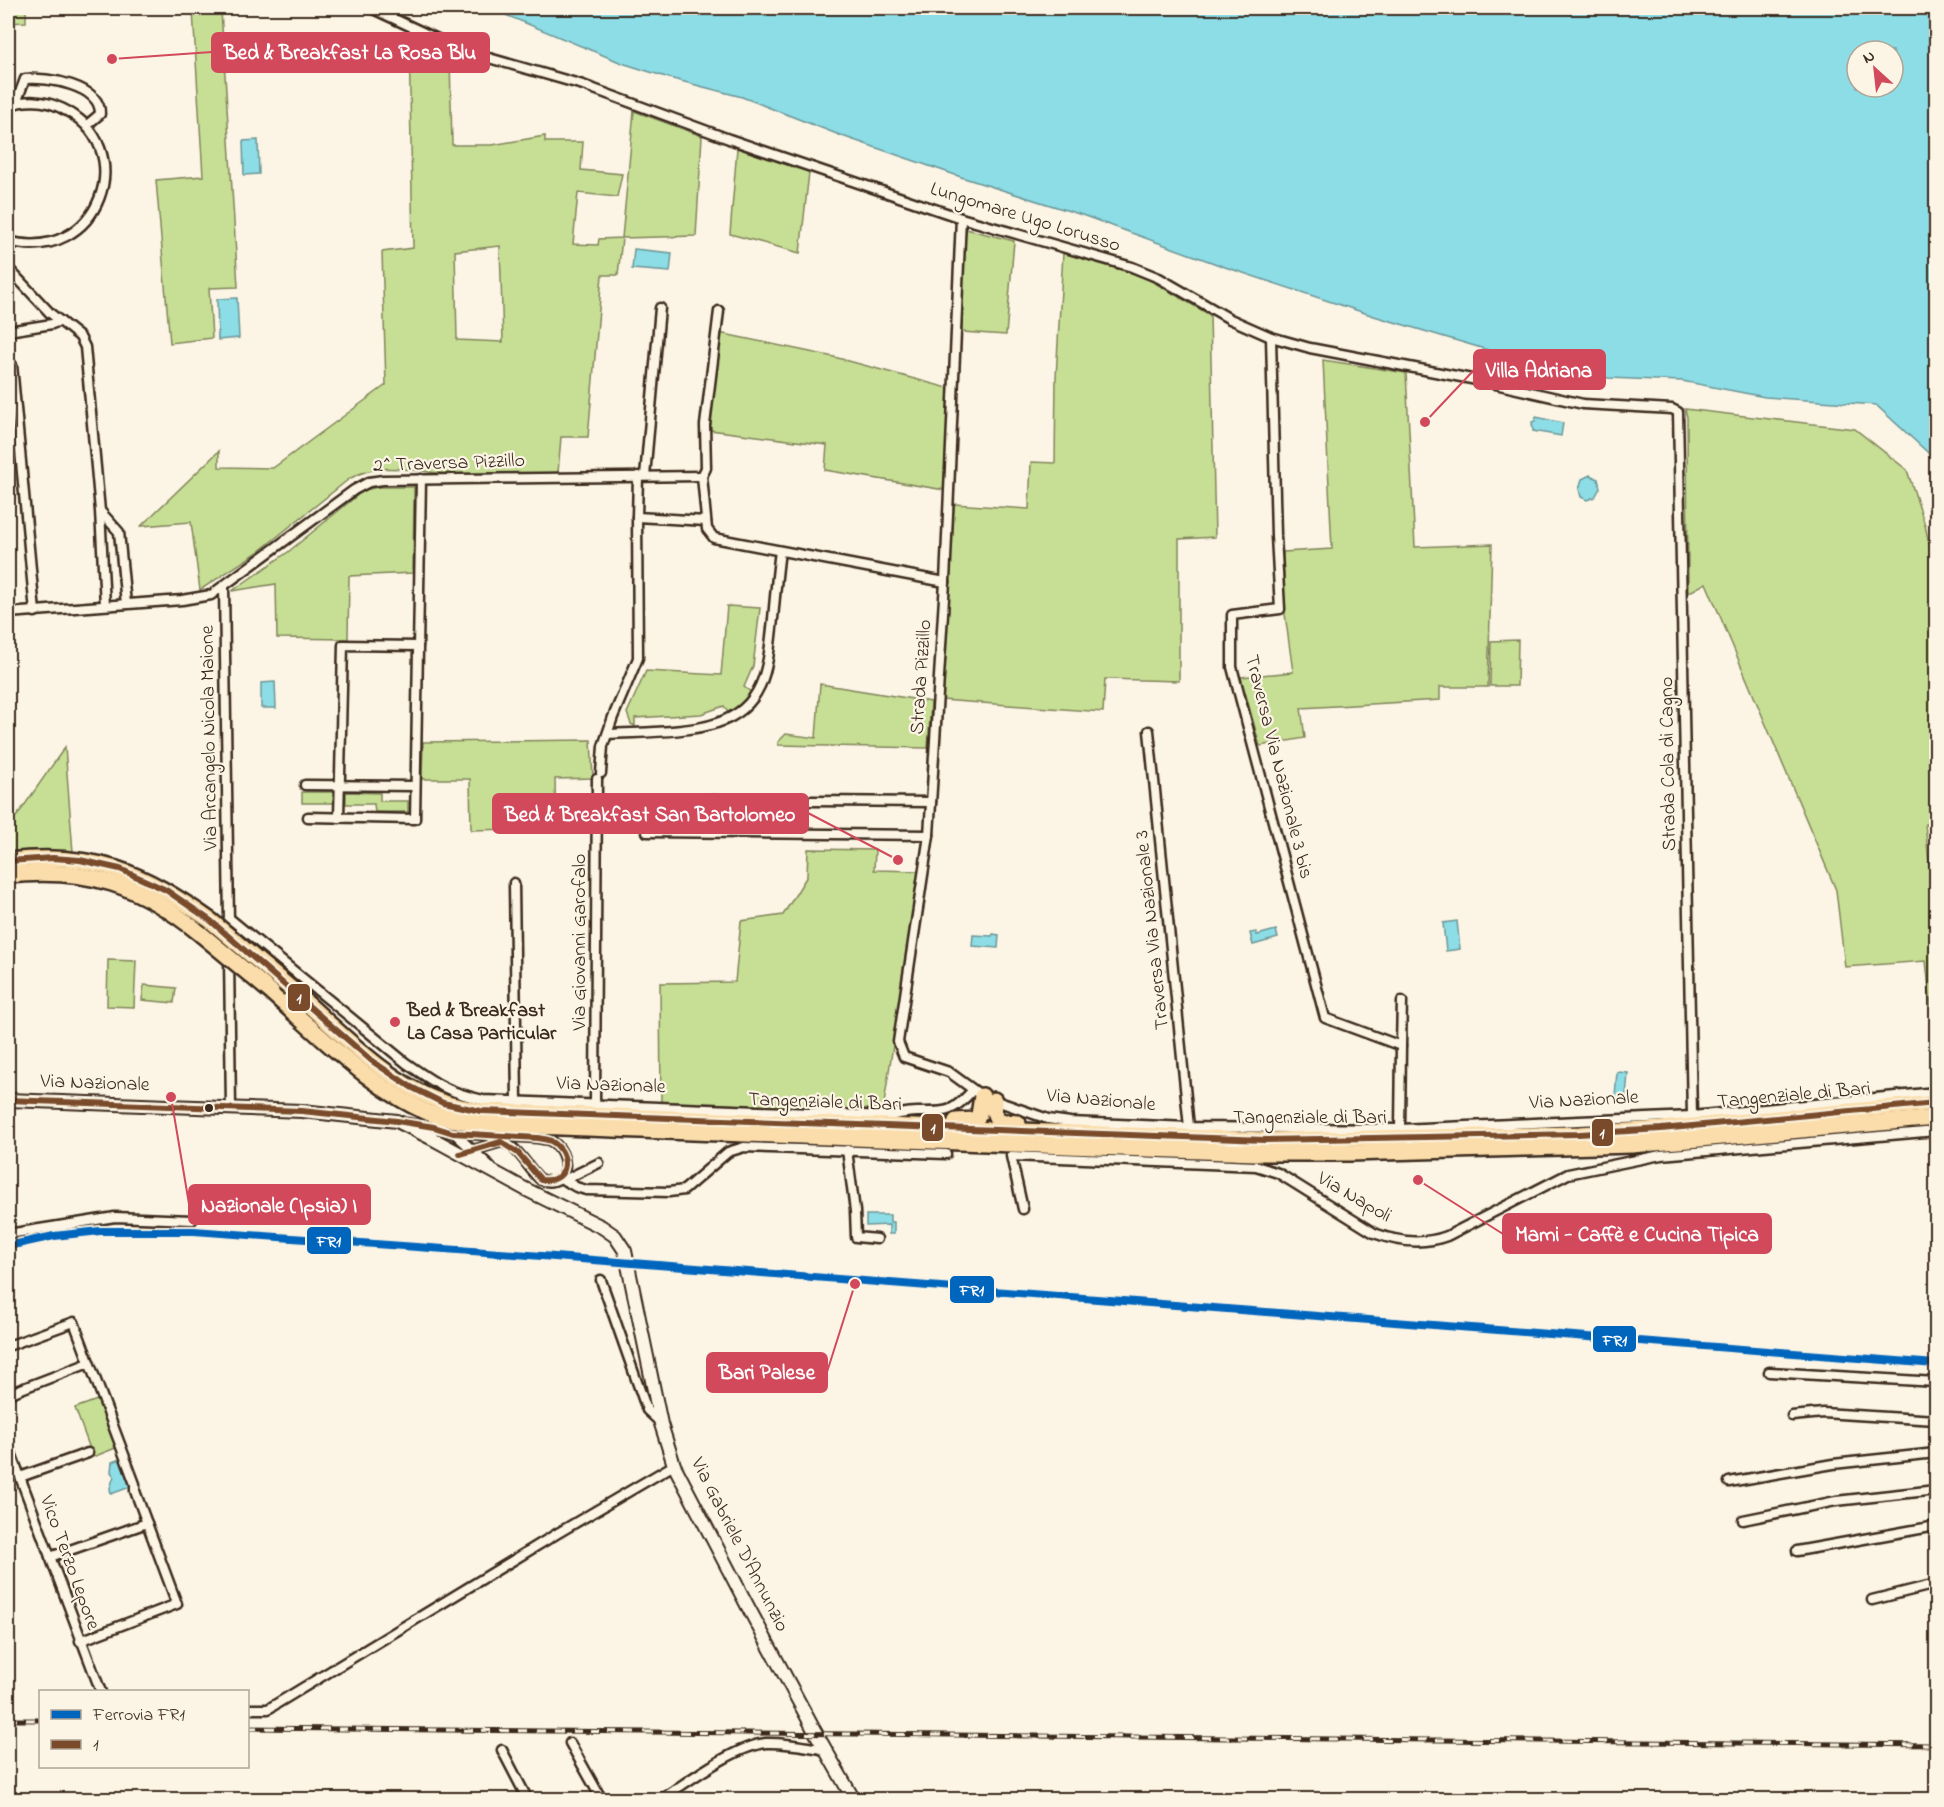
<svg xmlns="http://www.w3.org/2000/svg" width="1944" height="1807" viewBox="0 0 1944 1807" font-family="'Indie Flower',sans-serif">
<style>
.green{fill:#c7df95;stroke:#81845a;stroke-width:1.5;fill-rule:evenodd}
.water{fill:#8cdde6;stroke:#6c9596;stroke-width:1.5;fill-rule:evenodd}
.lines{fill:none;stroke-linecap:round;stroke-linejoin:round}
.street-casing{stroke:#3b2a1e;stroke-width:13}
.secondary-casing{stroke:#3b2a1e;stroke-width:16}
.highway-casing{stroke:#3b2a1e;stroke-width:20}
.street{stroke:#fcf5e5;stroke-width:8}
.secondary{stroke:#fcf5e5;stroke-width:12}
.highway{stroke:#faddab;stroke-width:15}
.rail-casing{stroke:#3b2a1e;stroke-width:5}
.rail{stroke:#fcf5e5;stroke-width:3;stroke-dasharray:9;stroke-linecap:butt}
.highway-bridge-casing{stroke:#3b2a1e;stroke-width:20;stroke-linecap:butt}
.highway-bridge{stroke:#faddab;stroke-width:15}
.bus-1-casing{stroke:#fcf5e5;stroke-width:10}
.bus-1{stroke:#7a4b2a;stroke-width:6}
.rail-1-casing{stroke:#fcf5e5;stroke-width:12}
.rail-1{stroke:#0065bd;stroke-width:8}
.poi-dot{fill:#d1495b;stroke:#fcf5e5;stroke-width:2}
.bus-dot{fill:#3b2a1e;stroke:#fcf5e5;stroke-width:2}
.labels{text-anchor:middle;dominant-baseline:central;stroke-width:4.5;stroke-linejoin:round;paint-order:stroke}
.street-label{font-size:20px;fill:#3b2a1e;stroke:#fcf5e5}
.poi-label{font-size:20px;font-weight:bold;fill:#3b2a1e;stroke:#fcf5e5;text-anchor:start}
.leader{fill:none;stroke:#d1495b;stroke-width:2}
.callout-dot{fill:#d1495b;stroke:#fcf5e5;stroke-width:2}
.callout{fill:#d1495b;stroke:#d1495b;stroke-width:2}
.callout-label{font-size:21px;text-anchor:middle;font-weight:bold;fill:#fff}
.line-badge{stroke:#fcf5e5;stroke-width:2}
.badge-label{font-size:16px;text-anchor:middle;font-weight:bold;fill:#fff}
</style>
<rect width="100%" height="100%" fill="#fcf5e5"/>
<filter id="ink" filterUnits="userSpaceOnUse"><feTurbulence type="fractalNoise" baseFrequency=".0167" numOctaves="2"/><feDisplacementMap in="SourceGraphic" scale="12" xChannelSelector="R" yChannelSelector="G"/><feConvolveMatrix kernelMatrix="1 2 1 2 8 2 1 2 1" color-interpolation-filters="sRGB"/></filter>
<g filter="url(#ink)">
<!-- green -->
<g class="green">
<polygon points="8,8 26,8 26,22 8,23"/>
<polygon points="221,10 238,287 209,288 212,338 170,343 156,180 203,176 193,11"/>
<path d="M 409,39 L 450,59 L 452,145 L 492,145 L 545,136 L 545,142 L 583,142 L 581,170 L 622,174 L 617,197 L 578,193 L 573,244 L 598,245 L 599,239 L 622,238 L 634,111 L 702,136 L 696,236 L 622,238 L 618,275 L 602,275 L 588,437 L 561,437 L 558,473 C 522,475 486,477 450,474 C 417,472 380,460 349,479 L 258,552 L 200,590 L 191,522 L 141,526 L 219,451 L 219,467 L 273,468 L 386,385 L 382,252 L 413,248 ZM 500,246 L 503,342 L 457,340 L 455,251 Z"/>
<polygon points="737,148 809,172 800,253 730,234"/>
<polygon points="966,229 1014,241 1006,335 962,332 962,279"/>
<polygon points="1063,253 1143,276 1210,315 1215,537 1179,539 1179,681 1105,679 1103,712 942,700 954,504 1029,509 1031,462 1055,463 1056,378"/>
<polygon points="719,333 834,357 948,388 945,490 825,470 827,445 710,430"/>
<polygon points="1323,360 1406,373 1415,547 1492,544 1488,687 1440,687 1440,700 1301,708 1305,738 1260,746 1241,677 1293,672 1285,614 1283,552 1332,549"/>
<polygon points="1685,409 1855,429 1907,470 1925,525 1936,575 1936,826 1925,824 1930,871 1936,872 1936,1055 1926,961 1845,967 1836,890 1706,583 1688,593 1687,417"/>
<polygon points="378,487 414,487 413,573 349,576 348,639 277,638 276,584 232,591 288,552 359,494 365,490"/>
<polygon points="727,606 760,608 753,666 744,687 751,692 742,703 728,713 724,706 701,714 635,718 635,726 631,724 627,713 646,671 721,675"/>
<polygon points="1518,640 1517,686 1490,686 1491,641"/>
<polygon points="820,684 931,702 928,748 778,745 778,742 786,734 816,738"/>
<polygon points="591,740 593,778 555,779 556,828 471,830 470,779 422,779 423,742"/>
<polygon points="65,747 73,852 33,850 8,852 8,815 17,816"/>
<rect x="302" y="792" width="31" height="11"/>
<polygon points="346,792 380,793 380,801 408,801 408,812 375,812 374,804 346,804"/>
<polygon points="808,849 875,850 874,870 920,871 883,1110 661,1102 660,983 735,982 741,921 783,915 807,876"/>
<polygon points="108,960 136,961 134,1007 107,1006"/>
<polygon points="144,985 176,988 174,1003 142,1000"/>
<polygon points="100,1399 118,1447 93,1457 75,1408"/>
</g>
<!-- water -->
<g class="water">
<path d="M 489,8 L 1936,8 L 1936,460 L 1876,405 L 1765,397 L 1682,381 L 1608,378 L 1525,361 L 1374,316 L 1225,267 L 1082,215 L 964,178 L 842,136 L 742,97 L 669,78 L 622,63 ZM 1857,51 L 1893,51 L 1893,87 L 1857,87 Z"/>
<polygon points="258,140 259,174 244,175 243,141"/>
<polygon points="634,249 672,253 670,272 632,269"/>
<polygon points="237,298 239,338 218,340 217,299"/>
<polygon points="1536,417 1563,423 1561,436 1533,431 1532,422 1535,421"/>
<polygon points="1590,475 1598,479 1600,488 1595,497 1587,500 1581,497 1579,489 1582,479"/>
<polygon points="275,682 276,708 261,708 261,683"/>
<polygon points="1457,921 1460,949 1446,951 1443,923"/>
<polygon points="1276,930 1278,938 1253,945 1250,933 1256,932 1257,935"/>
<polygon points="993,934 999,935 998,948 972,946 973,935 992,936"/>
<polygon points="1617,1072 1628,1073 1626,1096 1615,1096"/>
<polygon points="866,1215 890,1215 890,1222 894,1222 894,1234 889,1234 889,1225 866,1226"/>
<polygon points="120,1459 130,1487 111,1494 110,1488 114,1476 111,1472 112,1462"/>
</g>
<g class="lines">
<defs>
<g id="street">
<polyline points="371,8 461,50 583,85 729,139 961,218 1132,267 1159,278 1230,319 1271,337 1310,348 1482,381 1583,404 1672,409 1678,412 1692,1116"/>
<path d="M 16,103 L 25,79 C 47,77 101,85 100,114 L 87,125"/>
<path d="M 8,106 C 25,99 45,100 61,108 C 143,146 99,266 8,241"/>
<polyline points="961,218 945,582 929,835 898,1042 904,1057 949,1072 982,1096 1048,1119 1070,1122 1189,1127 1400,1129 1692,1116 1936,1092"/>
<polyline points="8,268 50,313 80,337 85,347 100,511 105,605"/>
<polyline points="8,331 52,324 60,321"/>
<polyline points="1271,337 1276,536 1280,609 1232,615 1232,667 1325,1018 1401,1046 1400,1129"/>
<polyline points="12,365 35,612"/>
<polyline points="638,476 637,517 706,521"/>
<polyline points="645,476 660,308"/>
<polyline points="702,476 707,529 714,538 945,582"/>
<polyline points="702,476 706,468 705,425 719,311"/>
<polyline points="101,512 119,532 126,604"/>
<polyline points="224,587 229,921"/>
<polyline points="8,613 182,600 211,595 354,490 369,482 383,480 702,476"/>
<polyline points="1149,731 1189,1127"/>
<path d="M 608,734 C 638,732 689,733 717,723 C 767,707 768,663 773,619 C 775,596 777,573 780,551"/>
<polyline points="601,773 603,746 613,717 638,658 637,517"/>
<polyline points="305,785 415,786"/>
<polyline points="677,800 931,802"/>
<polyline points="308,817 415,819 421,479"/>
<polyline points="339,818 343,645 418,646"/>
<polyline points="647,832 929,835"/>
<polyline points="514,883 517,1101"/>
<path d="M 229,918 L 406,1063 C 436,1084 447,1092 483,1100 L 887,1116 C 897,1115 907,1112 917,1112 C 947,1112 951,1114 973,1090"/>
<polyline points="229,958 231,1108"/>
<polyline points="1401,1046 1402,1001"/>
<polyline points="595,1104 597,779"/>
<path d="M 408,1123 L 453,1133 L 537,1138 C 542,1139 547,1139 551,1141 C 571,1152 571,1189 541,1180 C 527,1168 519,1146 501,1142 L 460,1154"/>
<polyline points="454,1133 491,1167"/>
<polyline points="847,1150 855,1211 856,1237 877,1239"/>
<polyline points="561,1178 576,1187 586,1190 669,1192 684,1190 728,1152 744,1147 946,1154"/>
<polyline points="564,1180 599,1163"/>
<path d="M 1023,1209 L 1011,1156 L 1256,1166 L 1278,1173 L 1374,1233 C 1398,1242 1423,1245 1447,1236 L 1568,1174 L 1661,1155 L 1936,1131"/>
<polyline points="8,1234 115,1217 192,1220"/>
<polyline points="601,1280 647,1410 661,1423"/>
<polyline points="8,1346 74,1322 135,1484 135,1491 177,1604 80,1641"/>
<polyline points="1769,1372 1936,1382"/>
<polyline points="8,1394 89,1363"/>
<polyline points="1792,1416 1823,1413 1936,1420"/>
<polyline points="8,1445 101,1692"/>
<polyline points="20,1477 88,1453"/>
<polyline points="1729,1482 1833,1464 1936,1453"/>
<polyline points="1743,1520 1836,1501 1936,1490"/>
<polyline points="1797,1551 1936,1526"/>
<polyline points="50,1557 147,1523"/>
<polyline points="1872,1600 1936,1584"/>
<polyline points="248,1709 268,1709 558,1533 674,1465"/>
<polyline points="570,1743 602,1800"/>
<polyline points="502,1750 528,1800"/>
<path d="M 660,1800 C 687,1782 735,1746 766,1743 C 786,1742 807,1747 827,1750"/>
</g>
<polyline id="secondary" points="8,1100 302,1111 397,1121 435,1140 525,1189 602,1227 615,1236 625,1251 661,1424 674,1465 747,1605 813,1728 854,1800"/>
<g id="highway">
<path d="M 8,861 C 94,851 142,872 211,921"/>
<path d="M 8,875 C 87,867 140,884 201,934"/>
<path d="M 290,988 C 333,1026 389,1086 445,1103 C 457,1107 469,1108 481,1111 L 1265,1140 L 1579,1134 L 1661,1129 L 1936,1103"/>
<path d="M 271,992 C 316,1032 381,1098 438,1116 C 451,1120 466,1121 479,1124 L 1254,1153 L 1350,1153 L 1632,1145 L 1936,1118"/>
<path d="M 994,1100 C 993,1122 998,1122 1018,1123"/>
<polyline points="956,1121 975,1120 979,1115 982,1096"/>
</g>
</defs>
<!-- street casing -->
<use href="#street" class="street-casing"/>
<!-- secondary casing -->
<use href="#secondary" class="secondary-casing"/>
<!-- highway casing -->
<use href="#highway" class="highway-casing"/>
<!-- street -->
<use href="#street" class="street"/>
<!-- secondary -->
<use href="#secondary" class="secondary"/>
<!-- highway -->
<use href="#highway" class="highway"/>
<defs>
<g id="rail">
<polyline points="8,1720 40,1720"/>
<polyline points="248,1728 1936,1745"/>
</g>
</defs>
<!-- rail casing -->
<use href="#rail" class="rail-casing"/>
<!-- rail -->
<use href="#rail" class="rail"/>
<defs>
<g id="highway-bridge">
<polyline points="211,921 290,988"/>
<polyline points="201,934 271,992"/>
</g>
</defs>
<!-- highway-bridge casing -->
<use href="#highway-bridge" class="highway-bridge-casing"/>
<!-- highway-bridge -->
<use href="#highway-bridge" class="highway-bridge"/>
<defs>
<g id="bus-1">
<polyline points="8,861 53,858 80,860 120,869 166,890 211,921 372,1061 411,1087 443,1103 481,1111 1265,1140 1579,1134 1661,1129 1936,1103"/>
<path d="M 8,1100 L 302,1111 L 397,1121 L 434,1127 L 453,1133 L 537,1138 C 542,1139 547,1139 551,1141 C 572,1153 570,1184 541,1180 L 518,1153 L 501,1142 L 460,1154"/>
</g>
</defs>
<!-- bus-1 casing -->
<use href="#bus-1" class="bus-1-casing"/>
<!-- bus-1 -->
<use href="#bus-1" class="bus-1"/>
<defs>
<polyline id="rail-1" points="8,1246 54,1236 100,1231 194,1231 529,1255 1936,1364"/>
</defs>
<!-- rail-1 casing -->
<use href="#rail-1" class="rail-1-casing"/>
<!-- rail-1 -->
<use href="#rail-1" class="rail-1"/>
</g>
</g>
<!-- markers -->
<circle class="poi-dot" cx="395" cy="1022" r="6"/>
<circle class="bus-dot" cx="209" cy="1108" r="5"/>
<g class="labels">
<!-- street labels -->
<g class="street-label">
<text transform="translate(1025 218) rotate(17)">Lungomare Ugo Lorusso</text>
<text transform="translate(449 464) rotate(-2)">2^ Traversa Pizzillo</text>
<text transform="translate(922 677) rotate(-86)">Strada Pizzillo</text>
<text transform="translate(210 738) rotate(-91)">Via Arcangelo Nicola Maione</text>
<text transform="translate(1669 764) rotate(-91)">Strada Cola di Cagno</text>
<text transform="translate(1278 767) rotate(76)">Traversa Via Nazionale 3 bis</text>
<text transform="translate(1153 930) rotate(-96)">Traversa Via Nazionale 3</text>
<text transform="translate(580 942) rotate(-90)">Via Giovanni Garofalo</text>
<text transform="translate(95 1084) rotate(2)">Via Nazionale</text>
<text transform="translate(611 1086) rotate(2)">Via Nazionale</text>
<text transform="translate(1794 1096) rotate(-5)">Tangenziale di Bari</text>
<text transform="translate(1101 1101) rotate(5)">Via Nazionale</text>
<text transform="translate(1584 1101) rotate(-3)">Via Nazionale</text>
<text transform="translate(825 1103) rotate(2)">Tangenziale di Bari</text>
<text x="1310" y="1118">Tangenziale di Bari</text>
<text transform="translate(1354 1198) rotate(30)">Via Napoli</text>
<text transform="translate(739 1545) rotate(63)">Via Gabriele D'Annunzio</text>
<text transform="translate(69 1563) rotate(70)">Vico Terzo Lepore</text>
</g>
<!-- poi labels -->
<g class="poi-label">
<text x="407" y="1011">Bed &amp; Breakfast<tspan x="407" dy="23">La Casa Particular</tspan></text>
</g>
</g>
<!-- callouts -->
<path class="leader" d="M112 59L212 52M1425 422L1474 370M898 860L808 813M171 1097L189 1204M1418 1180L1503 1234M855 1284L827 1372"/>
<g class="callout-dot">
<circle cx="112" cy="59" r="6"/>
<circle cx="1425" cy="422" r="6"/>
<circle cx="898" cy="860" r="6"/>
<circle cx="171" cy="1097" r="6"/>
<circle cx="1418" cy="1180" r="6"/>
<circle cx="855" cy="1284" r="6"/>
</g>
<g class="callout">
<rect x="212" y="33" width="277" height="39" rx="6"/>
<rect x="1474" y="350" width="131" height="39" rx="6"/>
<rect x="493" y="794" width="315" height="39" rx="6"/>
<rect x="189" y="1185" width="181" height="39" rx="6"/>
<rect x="1503" y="1214" width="268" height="39" rx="6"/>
<rect x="707" y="1353" width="120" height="39" rx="6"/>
</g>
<g class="callout-label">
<text x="350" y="59">Bed &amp; Breakfast La Rosa Blu</text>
<text x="1539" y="377">Villa Adriana</text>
<text x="650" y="821">Bed &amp; Breakfast San Bartolomeo</text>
<text x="279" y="1212">Nazionale (Ipsia) I</text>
<text x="1637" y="1241">Mami - Caffè e Cucina Tipica</text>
<text x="767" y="1379">Bari Palese</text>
</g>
<g class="line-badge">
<rect x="287" y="983" width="24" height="29" rx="6" fill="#7a4b2a"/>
<rect x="921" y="1113" width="23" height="29" rx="6" fill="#7a4b2a"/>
<rect x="1591" y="1118" width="23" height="29" rx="6" fill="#7a4b2a"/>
<rect x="306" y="1226" width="46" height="29" rx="6" fill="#0065bd"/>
<rect x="949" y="1275" width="46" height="29" rx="6" fill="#0065bd"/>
<rect x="1592" y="1325" width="45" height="28" rx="6" fill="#0065bd"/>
</g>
<g class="badge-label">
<text x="299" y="1003">1</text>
<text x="933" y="1133">1</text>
<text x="1602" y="1138">1</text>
<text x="329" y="1246">FR1</text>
<text x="972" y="1295">FR1</text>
<text x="1615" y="1345">FR1</text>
</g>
<!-- margin -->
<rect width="1944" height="1807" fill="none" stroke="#fcf5e5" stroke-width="30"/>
<rect x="15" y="15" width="1914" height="1777" fill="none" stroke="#3b2a1e" stroke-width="2" filter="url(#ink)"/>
<!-- legend -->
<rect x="39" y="1690" width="210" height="78" fill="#fcf5e5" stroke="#afa495" stroke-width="1.5"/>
<rect x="51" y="1710" width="30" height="9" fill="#0065bd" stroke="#afa495" stroke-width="1.5"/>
<text x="93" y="1720" font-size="18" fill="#3b2a1e">Ferrovia FR1</text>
<rect x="51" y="1740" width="30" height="9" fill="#7a4b2a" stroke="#afa495" stroke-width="1.5"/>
<text x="93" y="1750" font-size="18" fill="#3b2a1e">1</text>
<!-- north arrow -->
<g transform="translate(1875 69) rotate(333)"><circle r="28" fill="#fcf5e5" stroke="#afa495" stroke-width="1.5"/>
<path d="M0-4.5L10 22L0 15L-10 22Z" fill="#d1495b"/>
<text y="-9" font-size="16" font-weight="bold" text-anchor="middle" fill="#3b2a1e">N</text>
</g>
</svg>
